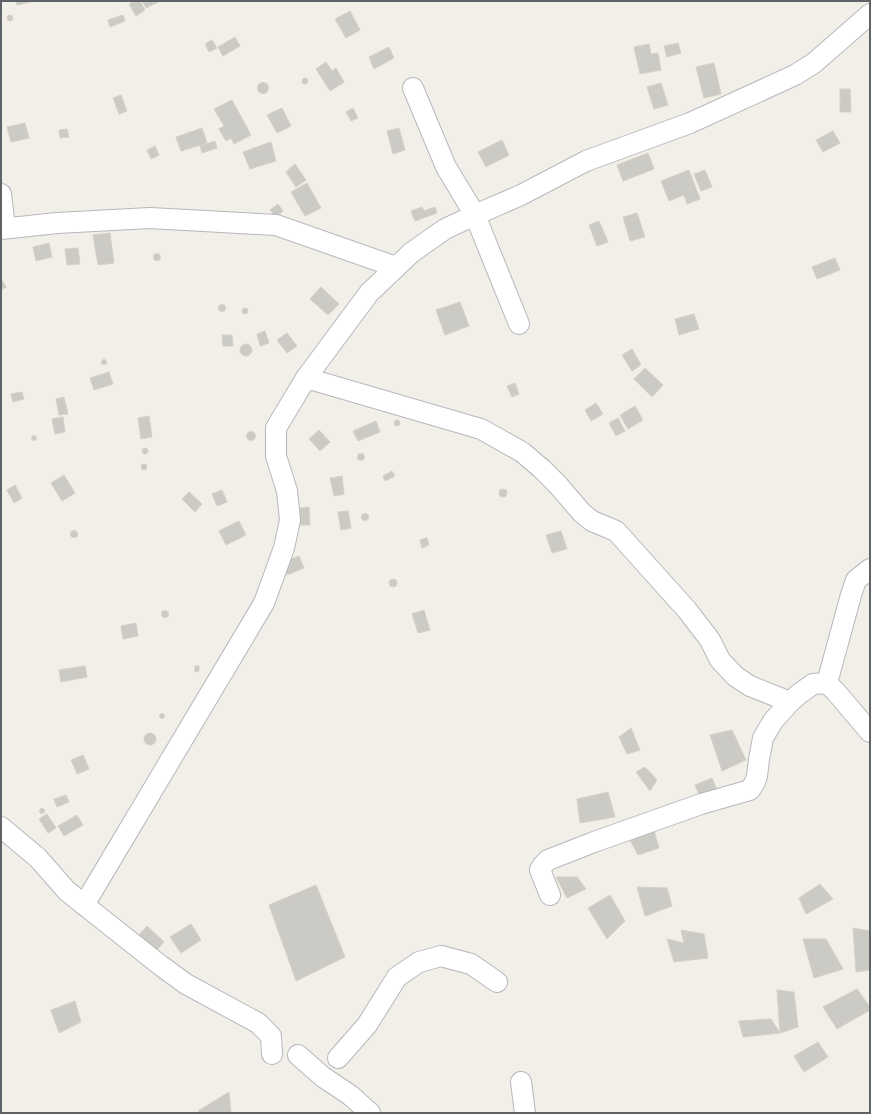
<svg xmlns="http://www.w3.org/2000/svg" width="871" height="1114" viewBox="0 0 871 1114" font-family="Manrope,sans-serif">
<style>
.building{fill:#cccac5;stroke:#d6d1c6}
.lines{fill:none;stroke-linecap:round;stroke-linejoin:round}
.street-casing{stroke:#b5b8bc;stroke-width:22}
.street{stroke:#fff;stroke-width:20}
</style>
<rect width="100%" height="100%" fill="#f1efe8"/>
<!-- building -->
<g class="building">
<polygon points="16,1 35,1 17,5"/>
<polygon points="135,1 140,1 145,10 136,16 129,4"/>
<polygon points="142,1 160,1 146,8"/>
<polygon points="350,11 360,30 346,38 335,19"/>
<circle cx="10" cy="18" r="3"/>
<polygon points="123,15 125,21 110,27 108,20"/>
<polygon points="235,37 240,46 223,56 218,47"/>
<polygon points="212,40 217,48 209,52 205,44"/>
<polygon points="678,43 681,53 667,57 664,46"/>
<polygon points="649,44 651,54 658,53 661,70 640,74 634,47"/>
<polygon points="389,47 394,58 374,69 369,57"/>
<polygon points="326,62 332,71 336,68 344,82 330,91 316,69"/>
<polygon points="714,63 721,94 704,98 696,67"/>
<circle cx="305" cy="81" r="3"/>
<circle cx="263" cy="88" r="5.5"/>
<polygon points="661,83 668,105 654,109 647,87"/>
<polygon points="840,89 850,89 851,112 840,112"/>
<polygon points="121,95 127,111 119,114 113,98"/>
<polygon points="232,100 251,135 234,144 231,138 226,141 219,129 224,126 214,109"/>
<polygon points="282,108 291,126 277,133 267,115"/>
<polygon points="353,108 358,118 351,121 346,112"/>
<polygon points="25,123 29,138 11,142 7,127"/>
<polygon points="202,128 207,143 181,151 176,137"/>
<polygon points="399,128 405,150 393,154 387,131"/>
<polygon points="67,129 69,137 60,138 59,130"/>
<polygon points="833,131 840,143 823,152 816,140"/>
<polygon points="502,140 509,155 486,167 478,152"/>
<polygon points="215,141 217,148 202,153 200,146"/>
<polygon points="271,142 276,161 250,169 243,152"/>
<polygon points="155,146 159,155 151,159 147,150"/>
<polygon points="648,153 654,169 623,181 617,165"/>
<polygon points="295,164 306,180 296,187 286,172"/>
<polygon points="689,170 700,199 687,204 684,195 669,201 661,181"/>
<polygon points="705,170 712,187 701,191 694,174"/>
<polygon points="307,183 321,208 305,216 291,192"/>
<polygon points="278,204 283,211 276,217 270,210"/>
<polygon points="422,207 424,211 435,207 437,213 415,221 411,211"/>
<polygon points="637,213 645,237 630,241 623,217"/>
<polygon points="599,221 608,242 597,246 589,225"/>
<polygon points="110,233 114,263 98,265 93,235"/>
<polygon points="49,243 52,257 36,261 33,247"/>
<polygon points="78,248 80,264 67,265 65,249"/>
<circle cx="157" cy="257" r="3.5"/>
<polygon points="835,258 840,270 817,279 812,267"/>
<polygon points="1,279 6,287 1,290"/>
<polygon points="321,287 339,304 328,315 310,299"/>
<polygon points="460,302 469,326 445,335 436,310"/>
<circle cx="222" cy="308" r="3.5"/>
<circle cx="245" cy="311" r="3"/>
<polygon points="694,314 699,329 679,335 675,319"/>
<polygon points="265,331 269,343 260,346 257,334"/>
<polygon points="287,333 297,346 287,353 277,340"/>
<polygon points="222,335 232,335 233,346 223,346"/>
<circle cx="246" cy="350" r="6"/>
<polygon points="632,349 641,365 632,371 622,355"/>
<circle cx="104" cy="362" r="2.5"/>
<polygon points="645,368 663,385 652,397 634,379"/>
<polygon points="109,372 113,384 94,390 90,378"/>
<polygon points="515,383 519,394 512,397 507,386"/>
<polygon points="22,392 24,399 13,402 11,394"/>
<polygon points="64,397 68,414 59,415 56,399"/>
<polygon points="596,403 603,414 591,421 585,410"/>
<polygon points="635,406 643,420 628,429 620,415"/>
<polygon points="149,416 152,437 141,439 138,418"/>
<polygon points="63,417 65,432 55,434 52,419"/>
<polygon points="618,418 625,431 616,436 609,423"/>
<circle cx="397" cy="423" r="3"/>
<polygon points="376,421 380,432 358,441 353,431"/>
<polygon points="319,430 330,442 320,451 309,439"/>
<circle cx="251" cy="436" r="4.5"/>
<circle cx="34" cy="438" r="2.5"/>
<circle cx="145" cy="451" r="3"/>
<circle cx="361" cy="457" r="3.5"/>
<circle cx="144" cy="467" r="3"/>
<polygon points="392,471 395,476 385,481 383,476"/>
<polygon points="64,475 75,493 62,501 51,483"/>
<polygon points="342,476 344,494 334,496 330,478"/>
<polygon points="15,485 22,498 14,503 7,490"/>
<circle cx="503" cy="493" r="4"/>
<polygon points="222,490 227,502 217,506 212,494"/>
<polygon points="189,492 202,504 195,512 182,499"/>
<polygon points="309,507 310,525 301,525 300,508"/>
<polygon points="348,511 351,528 341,530 338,512"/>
<circle cx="365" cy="517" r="3.5"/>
<polygon points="239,521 246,535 226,545 219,531"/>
<circle cx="74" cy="534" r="3.5"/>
<polygon points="561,531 567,549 552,553 546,535"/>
<polygon points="427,538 429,545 422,548 420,540"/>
<polygon points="299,556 304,568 287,575 282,563"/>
<circle cx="393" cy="583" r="4"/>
<polygon points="424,610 430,630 418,633 412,614"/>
<circle cx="165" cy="614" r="3.5"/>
<polygon points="136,623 138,636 123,639 121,626"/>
<polygon points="85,666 87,677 61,682 59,670"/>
<polygon points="195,666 199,666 199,671 195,672"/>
<circle cx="162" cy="716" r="2.5"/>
<polygon points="631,728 640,750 627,754 619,737"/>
<polygon points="732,730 746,760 722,771 710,735"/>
<circle cx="150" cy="739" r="6"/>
<polygon points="83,755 89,769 77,774 71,760"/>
<polygon points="645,767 657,780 650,791 636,772"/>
<polygon points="712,778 717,790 700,797 695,785"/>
<polygon points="608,792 615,817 580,823 577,799"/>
<polygon points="66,795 69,802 57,807 54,799"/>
<circle cx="42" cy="811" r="2.5"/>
<polygon points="47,814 56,828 48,833 39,819"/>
<polygon points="77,815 83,825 64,836 58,826"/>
<polygon points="654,830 659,848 638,855 629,838"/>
<polygon points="556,877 577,877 586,889 567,898"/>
<polygon points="820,884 833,899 806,914 799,898"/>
<polygon points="316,885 345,957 296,981 269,905"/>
<polygon points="637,887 667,888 672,906 645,916"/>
<polygon points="610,895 625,921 607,939 588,908"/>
<polygon points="191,924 201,940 181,953 170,937"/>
<polygon points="147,926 164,942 155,952 138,936"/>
<polygon points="853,928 870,931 870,970 856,972"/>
<polygon points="681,930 704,934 708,958 674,962 667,939 684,943"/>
<polygon points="803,939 826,939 843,969 814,978"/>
<polygon points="857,989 870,1007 870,1010 837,1029 823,1007"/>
<polygon points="777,990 794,992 798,1027 780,1033"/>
<polygon points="75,1001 81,1022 59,1033 51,1010"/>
<polygon points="771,1019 780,1033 743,1037 739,1021"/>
<polygon points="818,1042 828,1057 804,1072 794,1056"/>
<polygon points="229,1092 231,1113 199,1113 198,1111"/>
</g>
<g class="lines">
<defs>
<g id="street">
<polyline points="1,194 5,228"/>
<polyline points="1,229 57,223 150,218 276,225 396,267"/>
<polyline points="519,324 475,215 521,195 586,161 690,123 795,75 814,63 870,14"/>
<polyline points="306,378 481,429 522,452 542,469 558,485 582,513 592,521 616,531 687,610 710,640 720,660 735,676 750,686 790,702"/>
<polyline points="827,683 851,595 856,580 870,569"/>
<polyline points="1,827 38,858 66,890 78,900 160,965 186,984 258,1023 271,1036 272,1054"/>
<polyline points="550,895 540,870 543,865 548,860 594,842 701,804 750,790 755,782 757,776 759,759 763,738 773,721 790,702 799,694 813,684 827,683 836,692 870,732"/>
<polyline points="84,905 264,603 284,548 290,520 287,491 276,456 276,428 306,378 369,293 411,253 445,229 475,215 446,167 413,88"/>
<polyline points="298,1055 323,1077 350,1095 370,1113"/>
<polyline points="338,1058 367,1025 397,977 419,962 441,956 471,964 497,982"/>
<polyline points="521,1082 525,1113"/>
</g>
</defs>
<!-- street casing -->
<use href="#street" class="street-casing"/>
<!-- street -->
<use href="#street" class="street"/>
</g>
<!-- border -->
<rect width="871" height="1114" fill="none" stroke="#5f6368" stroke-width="4"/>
</svg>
